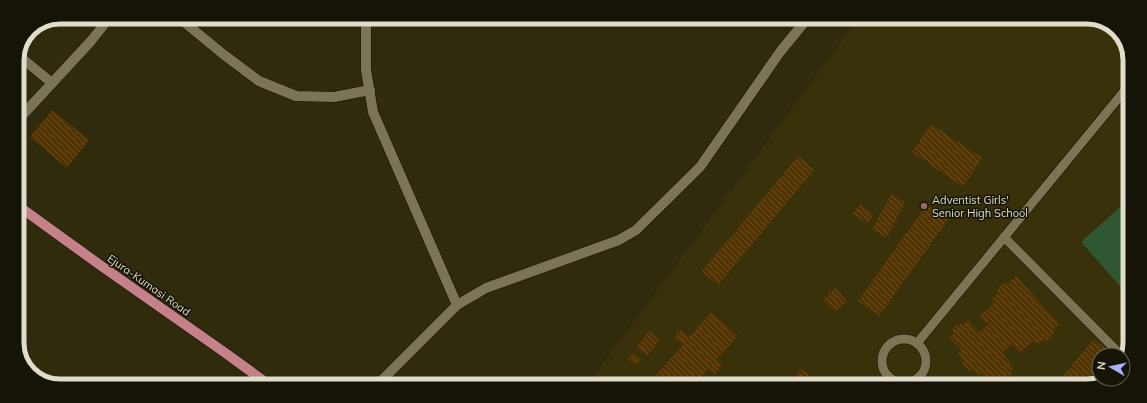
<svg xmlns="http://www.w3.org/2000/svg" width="1147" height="403" viewBox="0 0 1147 403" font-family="Mulish,sans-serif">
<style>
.built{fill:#38310a}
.park{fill:#2f5732}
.building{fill:url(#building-back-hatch)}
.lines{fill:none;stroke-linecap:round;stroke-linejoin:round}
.service-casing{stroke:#191300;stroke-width:10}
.minor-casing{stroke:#191300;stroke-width:11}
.primary-casing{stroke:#191300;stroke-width:11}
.service{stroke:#7b7555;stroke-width:9}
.minor{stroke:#7b7555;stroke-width:10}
.primary{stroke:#c48189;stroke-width:10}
.education-dot{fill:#8d6e63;stroke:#161307;stroke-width:1.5}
.labels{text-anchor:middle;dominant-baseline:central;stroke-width:3;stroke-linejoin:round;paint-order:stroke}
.poi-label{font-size:11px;fill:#e0ddcc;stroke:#161307;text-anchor:start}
.street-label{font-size:11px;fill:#e0ddcc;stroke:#161307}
.rim{fill:none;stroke:#e0ddcc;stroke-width:5}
</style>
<defs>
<pattern id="building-back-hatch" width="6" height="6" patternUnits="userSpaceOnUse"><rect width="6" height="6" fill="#533400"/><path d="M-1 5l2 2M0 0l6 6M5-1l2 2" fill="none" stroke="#6b5124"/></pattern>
</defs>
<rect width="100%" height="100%" fill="#312b0d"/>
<!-- built -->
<polygon class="built" points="858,19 1101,19 1121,33 1130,56 1128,357 1123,364 1123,355 1099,355 1099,379 1108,379 1088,386 587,385"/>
<!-- park -->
<polygon class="park" points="1129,199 1128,295 1081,242"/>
<!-- building -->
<g class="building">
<polygon points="906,19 920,19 915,26"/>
<polygon points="52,110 89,140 67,168 30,137"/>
<polygon points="931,124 982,158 963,187 912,152"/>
<polygon points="798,156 814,170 718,285 702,271"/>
<polygon points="891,194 905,202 887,238 872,230"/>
<polygon points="860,204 874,214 868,224 853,214"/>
<polygon points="927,204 948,220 879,316 858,301"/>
<polygon points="1016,276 1060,325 1054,329 1053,334 1051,338 1046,341 1041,341 1037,345 1033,341 1020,353 1012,344 1002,353 1015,368 1011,371 1011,377 1008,382 1002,385 997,384 995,386 993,386 981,373 978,376 974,371 969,370 965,367 962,362 961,356 958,353 962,350 949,337 953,334 953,330 955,326 960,324 964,324 968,320 979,332 991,322 990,321 986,324 980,316 994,303 991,300 998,293 998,289 1000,285 1009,283"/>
<polygon points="835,288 847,301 835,312 823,300"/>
<polygon points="711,312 738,336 716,360 722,365 715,374 709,368 694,385 647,385 683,345 674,337 681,330 689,337"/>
<polygon points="649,331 660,341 647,356 636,347"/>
<polygon points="1094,339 1113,355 1099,355 1099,379 1108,379 1088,386 1054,386"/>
<polygon points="633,353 641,359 637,365 628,359"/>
<polygon points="801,369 824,385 789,385"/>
</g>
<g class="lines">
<defs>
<g id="service">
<polyline points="1004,237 1121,355"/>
<circle cx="904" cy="361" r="22"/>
<polyline points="918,342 1130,84"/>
</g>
<g id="minor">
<polyline points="178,17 223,54 259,81 296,96 334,97 370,90"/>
<polyline points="366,18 366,70 373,112 457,305"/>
<polyline points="18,55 52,83"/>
<polyline points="17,121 91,41 110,17"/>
<polyline points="377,385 457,305 486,288 619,240 636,230 700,167 780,52 807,19"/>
</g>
<polyline id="primary" points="17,205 100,265 224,352 268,384"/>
</defs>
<!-- service casing -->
<use href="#service" class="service-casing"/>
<!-- minor casing -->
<use href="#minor" class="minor-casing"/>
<!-- primary casing -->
<use href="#primary" class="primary-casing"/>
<!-- service -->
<use href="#service" class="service"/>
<!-- minor -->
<use href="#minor" class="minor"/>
<!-- primary -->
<use href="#primary" class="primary"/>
</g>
<!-- markers -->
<circle class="education-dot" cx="924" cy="206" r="4"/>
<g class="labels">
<!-- poi labels -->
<g class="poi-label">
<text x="932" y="200">Adventist Girls'<tspan x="932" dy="13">Senior High School</tspan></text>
</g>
<!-- street labels -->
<g class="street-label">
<text transform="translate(149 285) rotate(35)">Ejura-Kumasi Road</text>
</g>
</g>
<!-- crop -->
<path d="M0 0H1147V403H0ZM60 24H1087A36 36 0 0 1 1123 60V343A36 36 0 0 1 1087 379H60A36 36 0 0 1 24 343V60A36 36 0 0 1 60 24Z" fill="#161307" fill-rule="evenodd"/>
<path class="rim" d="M60 24H1087A36 36 0 0 1 1123 60V343A36 36 0 0 1 1087 379H60A36 36 0 0 1 24 343V60A36 36 0 0 1 60 24Z"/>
<!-- north arrow -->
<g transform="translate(1111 367) rotate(279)"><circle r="19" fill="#161307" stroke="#676456"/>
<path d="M0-3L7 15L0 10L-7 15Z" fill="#adaffb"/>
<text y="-6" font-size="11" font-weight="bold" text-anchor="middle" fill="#e0ddcc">N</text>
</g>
</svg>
